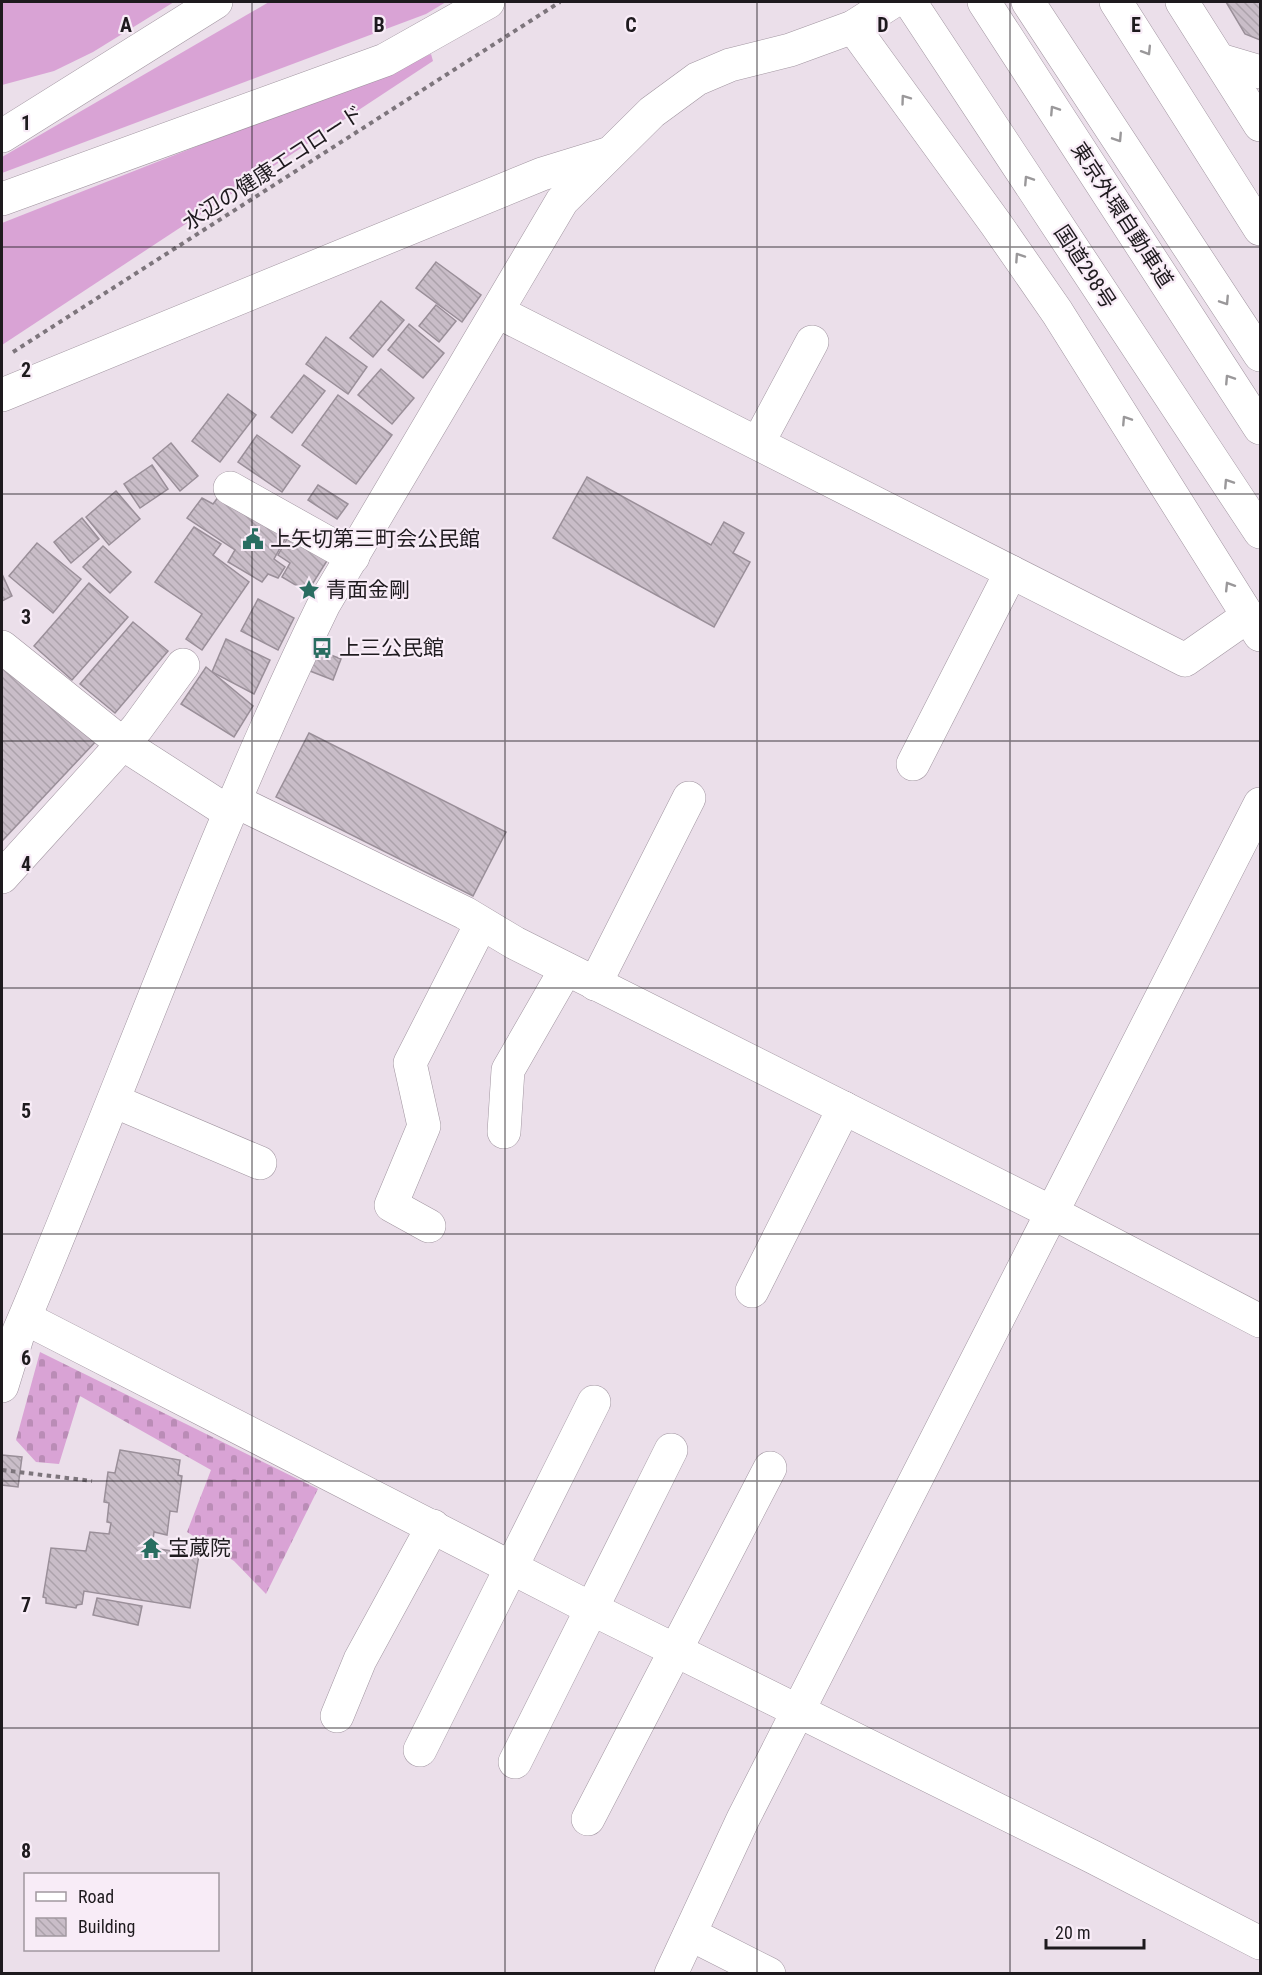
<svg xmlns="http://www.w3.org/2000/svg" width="1262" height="1975" viewBox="0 0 1262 1975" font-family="'Roboto Condensed','Noto Sans JP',sans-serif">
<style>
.grass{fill:#d9a3d5}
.cemetery{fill:url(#cemetery-stones)}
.building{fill:url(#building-back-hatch);stroke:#9a8f99;stroke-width:1.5}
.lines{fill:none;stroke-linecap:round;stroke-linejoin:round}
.minor-casing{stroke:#a195a0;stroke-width:34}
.highway-casing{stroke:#a195a0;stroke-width:34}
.path{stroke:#7d757c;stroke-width:4;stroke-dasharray:4.5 4.5;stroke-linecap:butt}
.minor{stroke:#fff;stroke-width:33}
.highway{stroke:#fff;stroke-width:33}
.oneway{stroke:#9a989a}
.grid{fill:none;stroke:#1e1a1e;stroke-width:1.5;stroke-opacity:0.55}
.labels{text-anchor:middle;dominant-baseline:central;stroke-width:4.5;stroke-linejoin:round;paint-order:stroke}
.street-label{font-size:21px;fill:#1e1a1e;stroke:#f8ecf7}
.poi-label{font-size:21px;fill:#1e1a1e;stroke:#f8ecf7;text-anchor:start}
.grid-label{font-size:20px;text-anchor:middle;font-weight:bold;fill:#1e1a1e;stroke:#f8ecf7;stroke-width:4.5;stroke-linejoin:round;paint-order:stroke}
</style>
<defs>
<pattern id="cemetery-stones" width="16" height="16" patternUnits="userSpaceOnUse" patternTransform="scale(1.5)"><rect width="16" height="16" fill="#d9a3d5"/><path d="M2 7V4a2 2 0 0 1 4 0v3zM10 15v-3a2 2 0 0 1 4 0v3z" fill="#ba8cb6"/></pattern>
<pattern id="building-back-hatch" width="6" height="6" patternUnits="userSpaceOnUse" patternTransform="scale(1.5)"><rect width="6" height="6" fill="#c9bdc8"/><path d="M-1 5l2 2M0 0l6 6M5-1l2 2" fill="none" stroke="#aca2ab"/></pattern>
</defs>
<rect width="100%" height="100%" fill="#ebdfea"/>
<!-- grass -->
<g class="grass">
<polygon points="2,2 174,2 93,52 54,71 2,85"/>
<polygon points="269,2 446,2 426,14 2,173 2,157"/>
<polygon points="431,54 433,61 2,345 2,223"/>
</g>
<!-- cemetery -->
<polygon class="cemetery" points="40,1352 318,1489 266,1594 234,1561 187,1532 211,1470 80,1396 59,1464 36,1462 16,1440"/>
<!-- building -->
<g class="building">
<polygon points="1226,2 1260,2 1260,40 1245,34"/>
<polygon points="436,262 481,295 462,322 416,288"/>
<polygon points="381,301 404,320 373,357 350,338"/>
<polygon points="436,305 456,321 439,342 419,326"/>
<polygon points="409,324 444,353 423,378 388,350"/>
<polygon points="326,337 367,367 348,394 306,364"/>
<polygon points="381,369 414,398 392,424 358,395"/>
<polygon points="304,375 325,391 292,433 271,417"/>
<polygon points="228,394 256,415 220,462 192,441"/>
<polygon points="338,395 392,435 356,484 302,445"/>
<polygon points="257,435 300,466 282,492 238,462"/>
<polygon points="171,443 198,476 180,491 153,458"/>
<polygon points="152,465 168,489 140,508 124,484"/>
<polygon points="587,477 711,545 724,522 744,533 733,553 750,562 714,627 553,538"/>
<polygon points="318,485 348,504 337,519 308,500"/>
<polygon points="116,491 140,519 109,545 86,517"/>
<polygon points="219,496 289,532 274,559 285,567 278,578 268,574 262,582 228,562 235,550 187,518 202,498 213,504"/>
<polygon points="82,518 99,539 71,563 54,542"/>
<polygon points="194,527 221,544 213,555 249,582 202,650 186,639 202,614 155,582"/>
<polygon points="292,530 330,556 313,583 309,583 304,590 282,577 290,563 278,555"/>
<polygon points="37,543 81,579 53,613 9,576"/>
<polygon points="103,546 131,572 110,593 83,567"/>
<polygon points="2,574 12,596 2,601"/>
<polygon points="89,583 128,617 72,680 34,646"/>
<polygon points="258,599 294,618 278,650 241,631"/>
<polygon points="133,622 168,651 115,713 80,684"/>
<polygon points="226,639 270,660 254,694 212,672"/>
<polygon points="318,650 341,659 333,680 310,671"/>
<polygon points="2,657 98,739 2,841"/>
<polygon points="206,667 253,706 234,737 181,704"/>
<polygon points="309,733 506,832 473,896 276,797"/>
<polygon points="120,1450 180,1460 178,1475 182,1476 177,1512 170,1511 167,1535 154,1532 152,1548 199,1555 190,1608 84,1591 82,1604 77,1605 76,1608 46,1603 46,1598 43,1597 51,1548 86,1551 90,1532 109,1534 111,1523 107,1522 109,1503 104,1502 108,1472 115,1473"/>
<polygon points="2,1455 22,1457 18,1487 2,1485"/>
<polygon points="97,1598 142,1606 138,1625 93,1615"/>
</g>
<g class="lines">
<defs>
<g id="minor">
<polyline points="1182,2 1260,125"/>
<polyline points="853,27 996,224 1057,312 1260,635"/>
<polyline points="1220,60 1260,72"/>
<polyline points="2,136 216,2"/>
<polyline points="2,199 385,60 488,2"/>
<polyline points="498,312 1185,660 1248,616"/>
<polyline points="2,395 542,174 607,154"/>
<polyline points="758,443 812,342"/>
<polyline points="230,488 353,557"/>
<polyline points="2,647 123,744 230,813"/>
<polyline points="913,764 1011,572"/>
<polyline points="235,801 465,913 515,943 1051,1212 1260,1321"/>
<polyline points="2,877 137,728 183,665"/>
<polyline points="595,984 689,798"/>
<polyline points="114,1101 260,1163"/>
<polyline points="504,1132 508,1070 566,969"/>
<polyline points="429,1226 391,1205 424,1126 410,1063 481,924"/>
<polyline points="752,1291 844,1108"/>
<polyline points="25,1318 590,1608 1093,1857 1260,1943"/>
<path d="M 2,1386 L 19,1331 C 122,1089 209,840 324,604 L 562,201 L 652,112 L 697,79 L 730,65 L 790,50 L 853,27 L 892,2"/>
<polyline points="337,1716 360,1660 433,1526"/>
<polyline points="420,1750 594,1402"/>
<polyline points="515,1762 671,1450"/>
<polyline points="588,1819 770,1468"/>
<polyline points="690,1934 769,1974"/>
<polyline points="671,1974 743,1819 1260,804"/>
</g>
<g id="highway">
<polyline points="910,2 1260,532"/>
<polyline points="984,2 1260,428"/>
<polyline points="1028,2 1260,355"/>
<polyline points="1116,2 1260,229"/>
</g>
</defs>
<!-- minor casing -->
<use href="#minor" class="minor-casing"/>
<!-- highway casing -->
<use href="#highway" class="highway-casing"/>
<!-- path -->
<g class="path">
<polyline points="13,352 560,2"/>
<polyline points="2,1470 92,1481"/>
</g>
<!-- minor -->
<use href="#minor" class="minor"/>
<!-- highway -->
<use href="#highway" class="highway"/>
</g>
<!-- one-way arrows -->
<defs><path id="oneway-chevron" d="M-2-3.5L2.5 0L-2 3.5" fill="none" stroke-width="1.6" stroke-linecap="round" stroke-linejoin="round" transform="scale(1.5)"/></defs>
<g class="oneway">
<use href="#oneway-chevron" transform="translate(1147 51) rotate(58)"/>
<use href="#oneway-chevron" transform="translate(905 99) rotate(-126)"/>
<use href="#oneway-chevron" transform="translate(1054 110) rotate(-123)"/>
<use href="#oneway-chevron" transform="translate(1118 138) rotate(57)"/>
<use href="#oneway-chevron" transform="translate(1028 180) rotate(-123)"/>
<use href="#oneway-chevron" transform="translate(1019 257) rotate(-124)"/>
<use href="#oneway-chevron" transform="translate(1225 301) rotate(57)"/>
<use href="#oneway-chevron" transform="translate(1229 379) rotate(-123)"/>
<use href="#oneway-chevron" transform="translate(1126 420) rotate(-123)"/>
<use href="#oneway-chevron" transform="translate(1228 483) rotate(-123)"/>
<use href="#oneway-chevron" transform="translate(1229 586) rotate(-122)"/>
</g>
<!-- grid -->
<path class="grid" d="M 252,2 L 252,1974M 505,2 L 505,1974M 757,2 L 757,1974M 1010,2 L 1010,1974M 2,247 L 1260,247M 2,494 L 1260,494M 2,741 L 1260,741M 2,988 L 1260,988M 2,1234 L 1260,1234M 2,1481 L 1260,1481M 2,1728 L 1260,1728"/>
<!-- icons -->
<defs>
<symbol id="civic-bare" viewBox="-9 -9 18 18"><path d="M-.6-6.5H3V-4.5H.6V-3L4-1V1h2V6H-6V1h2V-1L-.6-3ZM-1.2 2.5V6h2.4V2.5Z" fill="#296d61" stroke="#f8ecf7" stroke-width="2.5" paint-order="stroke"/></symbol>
<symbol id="sight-bare" viewBox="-9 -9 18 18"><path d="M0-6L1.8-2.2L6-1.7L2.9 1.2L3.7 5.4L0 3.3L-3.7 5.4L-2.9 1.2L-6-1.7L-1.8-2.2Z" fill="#296d61" stroke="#f8ecf7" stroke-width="2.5" paint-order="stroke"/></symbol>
<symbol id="bus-bare" viewBox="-9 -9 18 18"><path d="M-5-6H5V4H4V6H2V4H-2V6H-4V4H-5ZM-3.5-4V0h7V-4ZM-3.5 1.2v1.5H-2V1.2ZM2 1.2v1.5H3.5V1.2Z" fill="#296d61" stroke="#f8ecf7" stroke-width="2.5" paint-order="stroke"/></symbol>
<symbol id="temple-bare" viewBox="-9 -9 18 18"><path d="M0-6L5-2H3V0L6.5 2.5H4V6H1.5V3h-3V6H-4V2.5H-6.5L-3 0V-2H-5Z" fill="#296d61" stroke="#f8ecf7" stroke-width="2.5" paint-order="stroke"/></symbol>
</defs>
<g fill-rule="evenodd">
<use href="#civic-bare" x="238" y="524" width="30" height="30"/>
<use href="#sight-bare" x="294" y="575" width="30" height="30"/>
<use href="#bus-bare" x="307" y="633" width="30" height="30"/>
<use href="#temple-bare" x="136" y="1533" width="30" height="30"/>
</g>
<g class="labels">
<!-- street labels -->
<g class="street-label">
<text transform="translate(273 168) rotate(-33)">水辺の健康エコロード</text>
<text transform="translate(1122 215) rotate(57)">東京外環自動車道</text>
<text transform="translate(1085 267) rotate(57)">国道298号</text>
</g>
<!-- poi labels -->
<g class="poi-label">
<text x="270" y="539">上矢切第三町会公民館</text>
<text x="326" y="590">青面金剛</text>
<text x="339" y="648">上三公民館</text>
<text x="168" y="1548">宝蔵院</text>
</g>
</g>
<g class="grid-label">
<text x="126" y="32">A</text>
<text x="379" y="32">B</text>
<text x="631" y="32">C</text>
<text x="883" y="32">D</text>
<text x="1136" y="32">E</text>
<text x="26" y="130">1</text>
<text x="26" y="377">2</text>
<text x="26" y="624">3</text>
<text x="26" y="871">4</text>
<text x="26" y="1118">5</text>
<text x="26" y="1365">6</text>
<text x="26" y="1612">7</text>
<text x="26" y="1858">8</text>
</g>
<!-- border -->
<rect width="1262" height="1975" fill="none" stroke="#1e1a1e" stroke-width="6"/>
<!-- legend -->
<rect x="24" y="1873" width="195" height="78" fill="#f8ecf7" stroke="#a198a0" stroke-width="1.5"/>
<rect x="36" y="1892" width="30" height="9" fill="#ffffff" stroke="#a198a0" stroke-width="1.5"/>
<text x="78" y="1903" font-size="18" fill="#1e1a1e">Road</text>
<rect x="36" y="1918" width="30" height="18" fill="url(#building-back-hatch)" stroke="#a198a0" stroke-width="1.5"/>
<text x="78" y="1933" font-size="18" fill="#1e1a1e">Building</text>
<!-- scale -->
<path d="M1046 1939v9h98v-9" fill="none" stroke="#1e1a1e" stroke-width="3"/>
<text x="1055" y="1939" font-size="18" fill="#1e1a1e" stroke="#f8ecf7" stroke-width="4.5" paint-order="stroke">20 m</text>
</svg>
